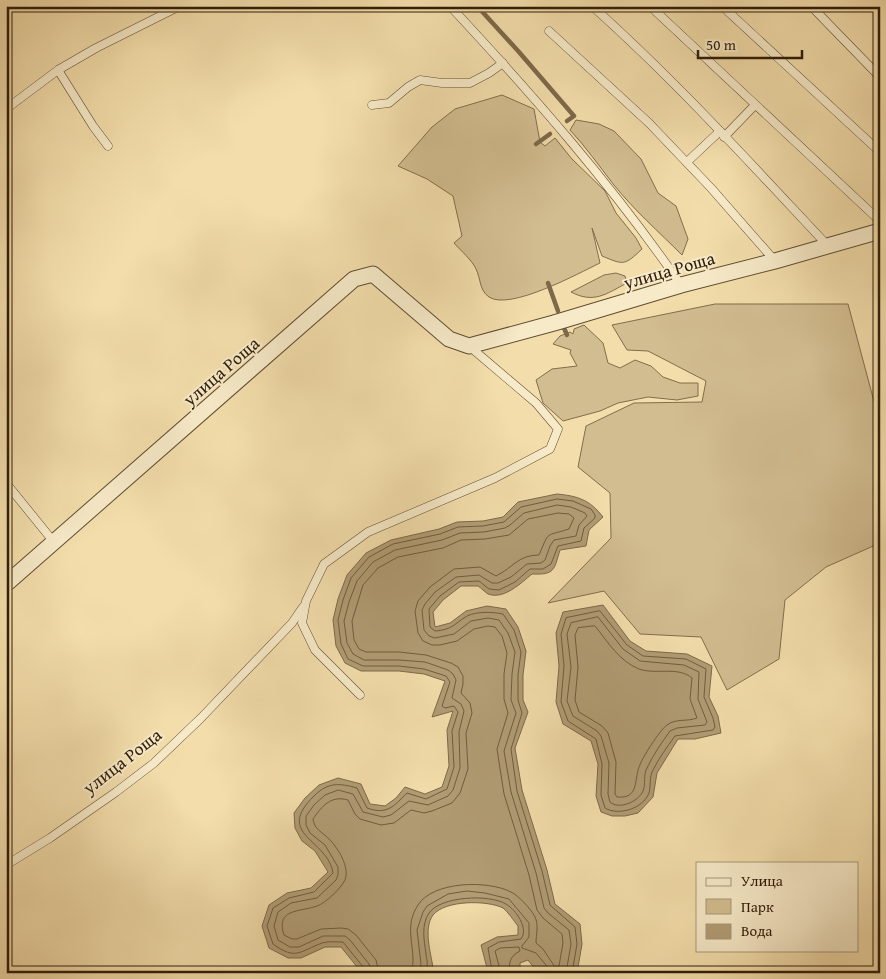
<svg xmlns="http://www.w3.org/2000/svg" width="886" height="979" viewBox="0 0 886 979" font-family="'Gentium Book Plus',serif">
<style>
.green{fill:#d2bd90;stroke:#816d4d}
.water{fill:#b19c74;stroke:#7d694a}
.lines{fill:none;stroke-linecap:round;stroke-linejoin:round}
.shore{stroke:#705c3f;stroke-width:1}
.stream{stroke:#7d694a;stroke-width:4.5}
.service-casing{stroke:#614d32;stroke-width:9}
.minor-casing{stroke:#614d32;stroke-width:17}
.service{stroke:#f7eac8;stroke-width:8}
.minor{stroke:#f7eac8;stroke-width:15}
.labels{text-anchor:middle;dominant-baseline:central;stroke-width:4;stroke-linejoin:round;paint-order:stroke}
.street-label{font-size:18px;fill:#301d0a;stroke:#f7eac8}
</style>
<rect width="100%" height="100%" fill="#f3deab"/>
<filter id="stains"><feTurbulence type="fractalNoise" baseFrequency=".004" numOctaves="4"/><feColorMatrix values="0 0 0 0 .2 0 0 0 0 .09 0 0 0 0 .02 0 0 0 .5 -.17"/></filter>
<radialGradient id="worn" r=".72"><stop offset=".6" stop-color="#630" stop-opacity="0"/><stop offset="1" stop-color="#630" stop-opacity=".3"/></radialGradient>
<!-- green -->
<g class="green">
<path d="M 502,95 L 534,109 L 540,142 L 545,146 L 555,138 L 572,159 L 605,191 L 616,213 L 636,238 L 642,249 C 624,266 624,265 602,256 L 592,228 L 600,263 C 579,273 510,311 489,297 C 479,290 481,279 476,269 C 472,260 461,251 454,243 L 462,236 L 453,196 L 427,179 L 398,166 L 432,127 L 455,109 Z"/>
<path d="M 576,120 L 599,124 L 614,131 L 641,159 L 658,193 L 676,206 L 688,239 L 682,255 C 659,232 634,210 614,185 C 599,166 586,147 570,130 Z"/>
<path d="M 616,273 L 625,276 L 627,283 C 606,294 594,304 571,292 L 604,275 Z"/>
<polygon points="715,304 848,304 880,424 880,543 826,567 785,600 779,659 727,690 701,637 640,634 604,591 548,603 611,538 610,493 578,467 586,426 634,403 702,402 706,381 648,351 627,350 612,325"/>
<polygon points="584,325 603,343 608,363 620,368 635,360 651,366 663,377 680,383 698,383 698,396 677,400 648,397 618,403 600,411 563,421 543,403 536,380 552,369 577,366 570,353 571,350 553,344 560,336 570,332 573,334 574,329"/>
</g>
<!-- water -->
<g class="water">
<path d="M 557,494 C 578,496 590,500 603,517 L 589,530 L 586,546 L 560,550 C 554,570 555,575 532,574 C 521,583 504,600 488,594 C 485,592 481,588 478,586 L 461,586 L 443,600 L 433,612 L 435,627 L 450,623 L 466,611 L 487,606 L 506,609 L 518,627 L 526,651 L 523,675 L 523,700 L 528,712 L 515,748 L 522,790 L 547,870 L 555,904 L 580,924 L 582,944 L 577,973 L 538,973 L 528,960 L 520,963 L 520,973 L 492,973 L 487,968 L 481,945 L 497,937 L 518,935 L 518,926 C 514,921 508,912 503,908 C 487,900 445,900 433,915 C 423,929 431,953 433,968 L 429,973 L 362,973 L 341,947 L 325,947 L 301,958 L 288,958 L 269,948 L 262,926 L 269,905 L 287,893 L 311,888 L 328,872 L 315,851 L 302,841 L 295,828 L 294,813 L 305,798 L 319,785 L 338,778 L 361,784 L 370,804 L 385,806 L 396,798 L 405,787 L 425,794 L 442,787 L 449,766 L 447,730 L 453,711 L 432,717 L 445,681 L 424,674 L 399,671 L 361,671 L 345,663 L 336,646 L 333,620 L 338,599 L 347,575 L 366,553 L 391,540 L 439,529 L 457,522 L 483,521 L 503,517 L 518,502 Z"/>
<polygon points="603,605 630,641 646,651 687,654 712,666 709,697 718,716 721,733 695,739 678,739 657,773 653,797 638,813 625,816 612,816 601,812 596,796 598,764 591,741 563,724 556,702 559,666 556,633 563,612"/>
</g>
<g class="lines">
<!-- shore -->
<g class="shore">
<path d="M 600,611 L 627,645 L 643,656 L 686,659 L 706,669 L 704,697 L 713,718 L 715,727 L 713,730 L 675,736 C 667,747 659,758 653,770 C 649,777 651,786 649,793 C 643,809 618,816 605,808 L 601,795 L 602,764 L 596,739 L 568,721 L 561,702 L 564,666 L 561,634 L 566,618 Z"/>
<path d="M 598,617 L 623,649 L 640,661 L 684,665 L 699,672 L 698,699 L 707,722 L 705,725 L 677,728 L 670,731 C 662,742 653,755 647,768 C 643,775 646,784 643,791 C 638,802 619,810 610,802 L 608,794 L 609,763 L 601,736 L 597,731 L 573,716 L 567,701 L 571,667 L 567,634 L 571,623 Z"/>
<path d="M 595,626 C 608,642 619,661 639,669 C 656,675 678,666 692,678 L 690,699 L 697,718 C 687,722 676,718 667,725 C 659,731 642,758 639,767 C 634,781 639,799 617,797 L 615,794 L 616,762 L 608,733 L 602,726 L 579,712 L 575,700 L 578,667 L 575,635 L 578,628 Z"/>
<path d="M 366,973 L 364,968 L 343,942 C 336,942 328,941 322,943 C 300,951 296,961 273,944 L 267,926 L 273,908 L 289,898 L 314,892 L 333,873 C 328,839 274,835 314,796 C 328,782 339,783 357,788 L 367,808 C 387,815 393,807 407,793 L 426,799 L 447,789 L 454,767 L 452,731 L 458,712 L 454,706 L 445,708 L 442,706 L 450,682 L 446,676 L 424,669 L 399,666 L 363,666 L 348,659 L 341,644 L 338,620 L 343,600 L 351,578 L 369,557 L 393,544 L 440,534 L 458,527 L 483,526 L 504,522 L 521,507 L 557,499 L 573,501 L 591,509 L 595,515 L 595,518 L 584,528 L 581,541 L 558,546 L 551,564 L 543,569 L 530,569 L 515,582 L 499,590 L 489,589 L 479,581 L 459,582 L 440,596 L 429,609 L 430,627 L 435,631 C 452,630 454,624 467,616 C 478,611 492,612 503,614 L 514,630 L 521,652 L 518,675 L 518,700 L 522,713 L 511,749 L 517,791 L 542,871 L 550,905 L 575,927 L 577,944 L 572,973"/>
<polyline points="372,973 369,964 350,940 345,936 323,936 299,947 290,947 278,940 274,926 278,912 291,903 317,898 336,880 338,875 338,867 325,845 310,833 306,825 306,816 314,805 325,795 338,790 353,794 363,812 383,817 391,815 409,801 428,805 448,796 453,790 460,768 459,732 464,711 461,704 452,698 456,680 453,674 448,670 425,662 399,660 364,660 353,654 347,643 344,621 349,602 357,581 373,562 395,550 442,540 460,533 484,532 505,528 510,525 524,513 557,505 571,507 585,513 587,516 579,525 576,536 554,540 550,546 545,560 541,563 527,564 511,577 498,583 492,583 479,575 456,577 435,592 425,604 422,610 424,630 429,636 435,638 454,634 471,621 488,618 499,620 508,633 515,652 512,674 511,700 516,713 504,751 511,792 536,873 544,908 548,913 569,930 571,944 566,973"/>
<path d="M 379,973 L 376,960 L 356,935 L 348,929 L 341,928 L 321,929 L 297,939 L 292,939 L 284,935 C 275,908 301,912 317,906 C 326,903 341,888 345,880 C 350,867 338,848 329,839 C 322,832 314,829 313,819 C 322,806 331,795 348,800 L 355,814 L 360,819 L 381,825 L 394,823 L 411,810 L 424,813 L 432,811 L 452,803 L 460,793 L 468,769 L 466,733 L 472,713 L 470,703 L 461,693 L 463,684 L 463,676 L 458,667 L 451,663 L 426,655 L 399,652 L 366,652 L 359,649 L 354,640 L 352,621 L 363,585 L 378,568 L 398,557 L 443,548 L 461,540 L 485,539 L 509,535 L 528,519 L 558,513 L 569,514 L 574,518 L 569,529 C 544,537 550,530 539,555 C 518,555 514,567 496,576 L 480,567 L 454,569 L 430,587 L 418,601 L 415,611 L 418,633 L 423,641 L 432,645 L 440,645 L 457,641 L 474,629 L 488,626 L 495,627 L 502,636 L 507,653 L 504,674 L 504,699 L 508,713 L 497,749 L 504,794 L 529,875 L 537,910 L 543,918 L 562,934 L 563,943 L 559,966 L 555,967 L 543,949 L 536,943 C 536,935 539,925 535,917 C 531,909 519,896 511,892 C 488,880 433,881 418,905 C 405,925 413,940 413,961 C 413,965 412,969 411,973"/>
<polyline points="419,973 421,964 417,930 423,912 427,906 448,894 467,891 485,893 509,899 529,923 529,937 522,946 522,948 536,953 546,965 548,973"/>
<path d="M 425,973 C 426,970 427,968 427,966 C 428,962 426,957 426,954 C 424,940 421,925 429,913 C 441,896 489,894 506,904 C 516,910 529,928 521,939 L 499,942 L 488,948 L 491,965 L 494,973"/>
<path d="M 501,973 L 495,951 L 500,948 L 519,947 L 520,951 C 510,956 509,962 509,973"/>
</g>
<!-- stream -->
<g class="stream">
<polyline points="477,6 519,52 574,116 567,121"/>
<polyline points="536,144 550,134"/>
<polyline points="548,283 558,311"/>
<polyline points="564,328 567,335"/>
</g>
<defs>
<g id="service">
<path d="M 450,6 C 532,94 612,185 681,285"/>
<path d="M 592,6 C 676,81 751,164 828,246"/>
<polyline points="650,6 880,221"/>
<polyline points="722,6 880,152"/>
<polyline points="811,6 880,77"/>
<polyline points="549,31 649,123 711,188 775,261"/>
<polyline points="372,105 389,103 408,87 420,80 442,83 470,83 489,73 503,63"/>
<polyline points="6,109 58,70"/>
<polyline points="724,137 755,105"/>
<polyline points="108,146 93,126 58,70 96,48 180,6"/>
<polyline points="687,162 720,131"/>
<polyline points="6,483 53,541"/>
<polyline points="360,695 315,650 302,623 306,601 324,564 368,532 495,478 550,449 558,429 536,403 469,346"/>
<polyline points="6,865 50,838 116,792 154,763 201,718 292,623 303,607"/>
</g>
<polyline id="minor" points="6,584 354,279 373,274 449,339 469,346 554,323 681,285 775,261 880,231"/>
</defs>
<!-- service casing -->
<use href="#service" class="service-casing"/>
<!-- minor casing -->
<use href="#minor" class="minor-casing"/>
<!-- service -->
<use href="#service" class="service"/>
<!-- minor -->
<use href="#minor" class="minor"/>
</g>
<g class="labels">
<!-- street labels -->
<g class="street-label">
<text transform="translate(669 270) rotate(-16)">улица Роща</text>
<text transform="translate(221 371) rotate(-41)">улица Роща</text>
<text transform="translate(122 761) rotate(-38)">улица Роща</text>
</g>
</g>
<!-- margin -->
<rect width="886" height="979" fill="none" stroke="#f3deab" stroke-width="25"/>
<rect x="8" y="8" width="871" height="964" fill="none" stroke="#301d0a" stroke-width="2.5"/>
<rect x="12" y="12" width="861" height="954" fill="none" stroke="#301d0a"/>
<!-- legend -->
<rect x="696" y="862" width="162" height="90" fill="#f7eac8" stroke="#a7987c"/>
<rect x="706" y="878" width="25" height="8" fill="#f7eac8" stroke="#a7987c"/>
<text x="741" y="886" font-size="15" fill="#301d0a">Улица</text>
<rect x="706" y="899" width="25" height="15" fill="#d2bd90" stroke="#a7987c"/>
<text x="741" y="912" font-size="15" fill="#301d0a">Парк</text>
<rect x="706" y="924" width="25" height="15" fill="#b19c74" stroke="#a7987c"/>
<text x="741" y="936" font-size="15" fill="#301d0a">Вода</text>
<!-- scale -->
<path d="M698 50v8h104v-8" fill="none" stroke="#301d0a" stroke-width="2.5"/>
<text x="706" y="50" font-size="15" fill="#301d0a" stroke="#f7eac8" stroke-width="4" paint-order="stroke">50 m</text>
<rect width="100%" height="100%" filter="url(#stains)"/>
<rect width="100%" height="100%" fill="url(#worn)"/>
</svg>
